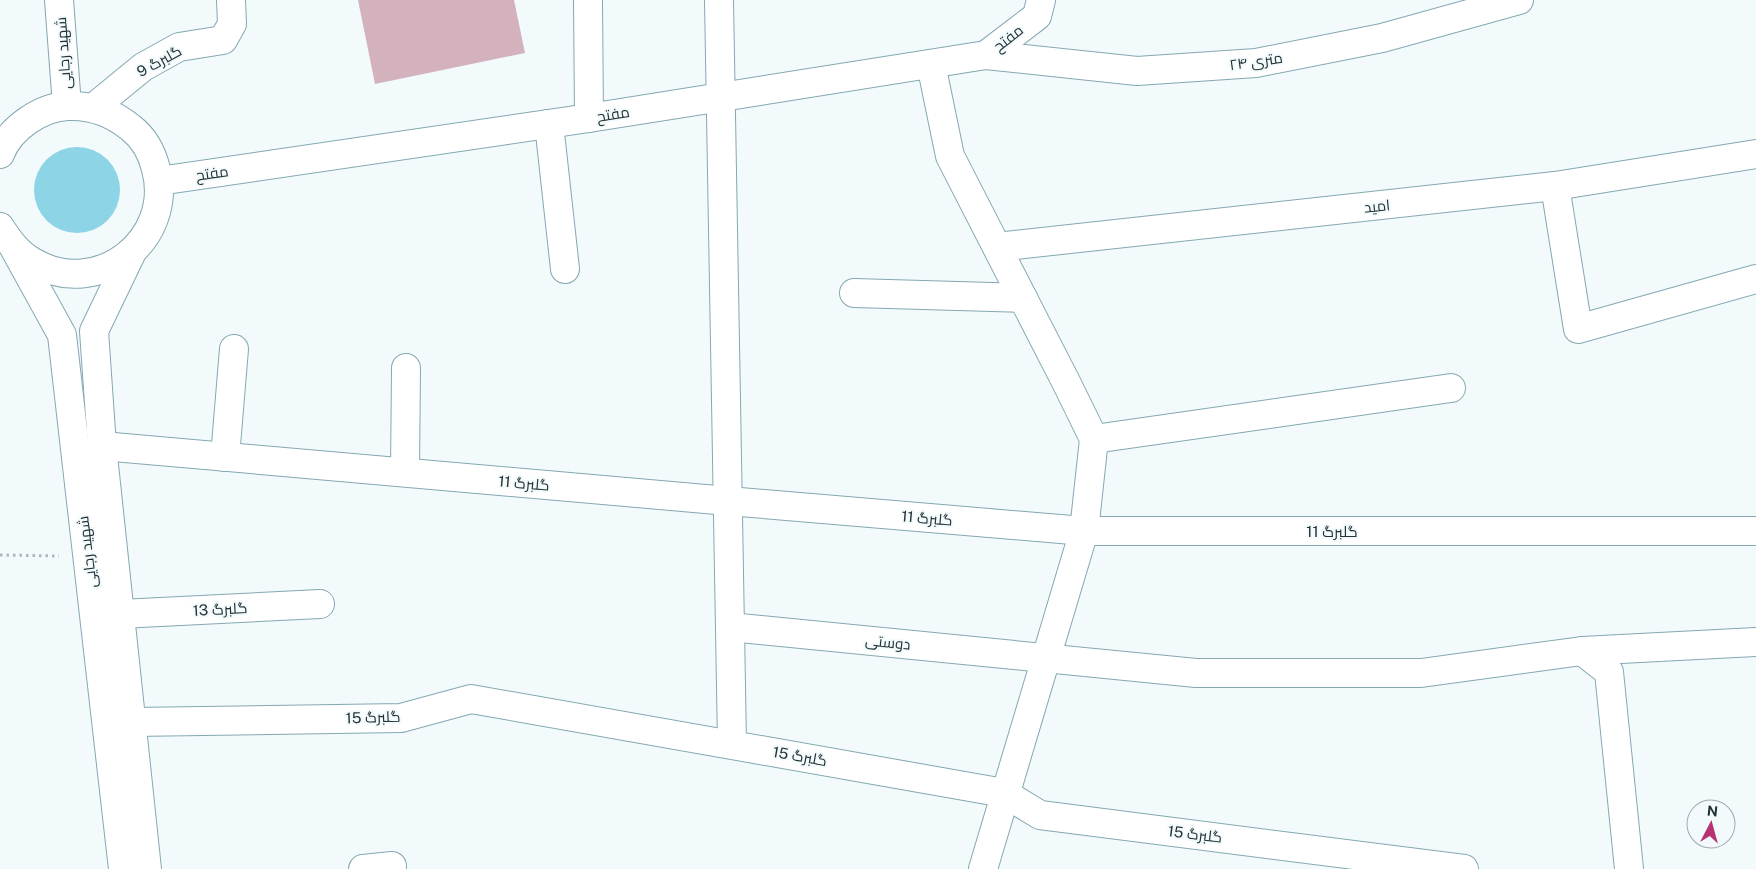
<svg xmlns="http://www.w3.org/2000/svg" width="1756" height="869" viewBox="0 0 1756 869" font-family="'Public Sans',Cairo,sans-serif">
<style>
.green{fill:#8cd4e6}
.building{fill:#d4b2bd}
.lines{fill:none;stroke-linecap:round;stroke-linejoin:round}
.minor-casing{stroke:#84a8b2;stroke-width:30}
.major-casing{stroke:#84a8b2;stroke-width:30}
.path{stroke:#adb7ba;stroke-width:3;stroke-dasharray:2.5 4;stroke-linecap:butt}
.minor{stroke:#fff;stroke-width:28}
.major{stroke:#fff;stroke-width:28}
.labels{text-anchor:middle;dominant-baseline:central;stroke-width:4;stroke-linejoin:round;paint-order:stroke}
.street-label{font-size:15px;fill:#223135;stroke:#f2fafc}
</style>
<rect width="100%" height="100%" fill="#f2fafc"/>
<!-- green -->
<circle class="green" cx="77" cy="190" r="43"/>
<!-- building -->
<polygon class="building" points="358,0 514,0 525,53 375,84"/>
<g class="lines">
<defs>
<g id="minor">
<polyline points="588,0 589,118"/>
<polyline points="719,0 732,744"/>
<polyline points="986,55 1137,71 1256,63 1382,38 1519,0"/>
<polyline points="931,64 950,156 1066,382 1094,439 1084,531 983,869"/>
<polyline points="93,108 143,67 179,47 223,40 232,24 231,0"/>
<polyline points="549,124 565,269"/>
<polyline points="159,181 589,118 986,55 1037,16 1041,0"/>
<polyline points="1555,186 1578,329 1756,279"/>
<polyline points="997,247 1555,186 1756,154"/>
<polyline points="854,293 1023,298"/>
<polyline points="1094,439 1451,388"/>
<polyline points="102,446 728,501 1084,531 1756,531"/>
<polyline points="225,457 234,349"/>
<polyline points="405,472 406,368"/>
<polyline points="120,614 320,604"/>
<polyline points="730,627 1196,673 1421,673 1582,651 1609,672 1629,869"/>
<polyline points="1582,651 1756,642"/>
<polyline points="132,722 401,718 471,699 1004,793 1040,815 1464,869"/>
<polyline points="363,869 392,866"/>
</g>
<g id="major">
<polyline points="59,0 67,106"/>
<path d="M 0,154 C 10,128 41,107 68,106 C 92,105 113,113 131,128 C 144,138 152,153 156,169 C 175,240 97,300 33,262 C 18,254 9,241 0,227"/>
<polyline points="13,246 62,335 123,869"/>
<polyline points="132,252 94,331 102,446 147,869"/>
</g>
</defs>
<!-- minor casing -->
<use href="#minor" class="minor-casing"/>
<!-- major casing -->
<use href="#major" class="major-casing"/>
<!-- path -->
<polyline class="path" points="0,555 59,556"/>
<!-- minor -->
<use href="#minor" class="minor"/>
<!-- major -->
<use href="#major" class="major"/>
</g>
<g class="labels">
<!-- street labels -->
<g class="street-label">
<text transform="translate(1008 38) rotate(-38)">مفتح</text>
<text transform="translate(63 53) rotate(-94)">شهید رجایی</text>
<text transform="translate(159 61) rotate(-29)">گلبرگ 9</text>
<text transform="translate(1256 61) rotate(-8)">۲۴ متری</text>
<text transform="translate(613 114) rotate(-9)">مفتح</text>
<text transform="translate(212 173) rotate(-8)">مفتح</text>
<text transform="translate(1377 206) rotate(-6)">امید</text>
<text transform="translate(524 483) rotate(5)">گلبرگ 11</text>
<text transform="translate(927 518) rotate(5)">گلبرگ 11</text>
<text x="1332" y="531">گلبرگ 11</text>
<text transform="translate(87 552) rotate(-97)">شهید رجایی</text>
<text transform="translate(220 609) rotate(-3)">گلبرگ 13</text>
<text transform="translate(888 642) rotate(6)">دوستی</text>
<text transform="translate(373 717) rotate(-2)">گلبرگ 15</text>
<text transform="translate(800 756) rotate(10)">گلبرگ 15</text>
<text transform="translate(1195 834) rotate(7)">گلبرگ 15</text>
</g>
</g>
<!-- north arrow -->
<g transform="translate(1711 824) rotate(6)"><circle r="24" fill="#f2fafc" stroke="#9faaac"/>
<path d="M0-4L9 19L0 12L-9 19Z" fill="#b83170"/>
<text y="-8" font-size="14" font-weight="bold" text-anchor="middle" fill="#223135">N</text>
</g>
</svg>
